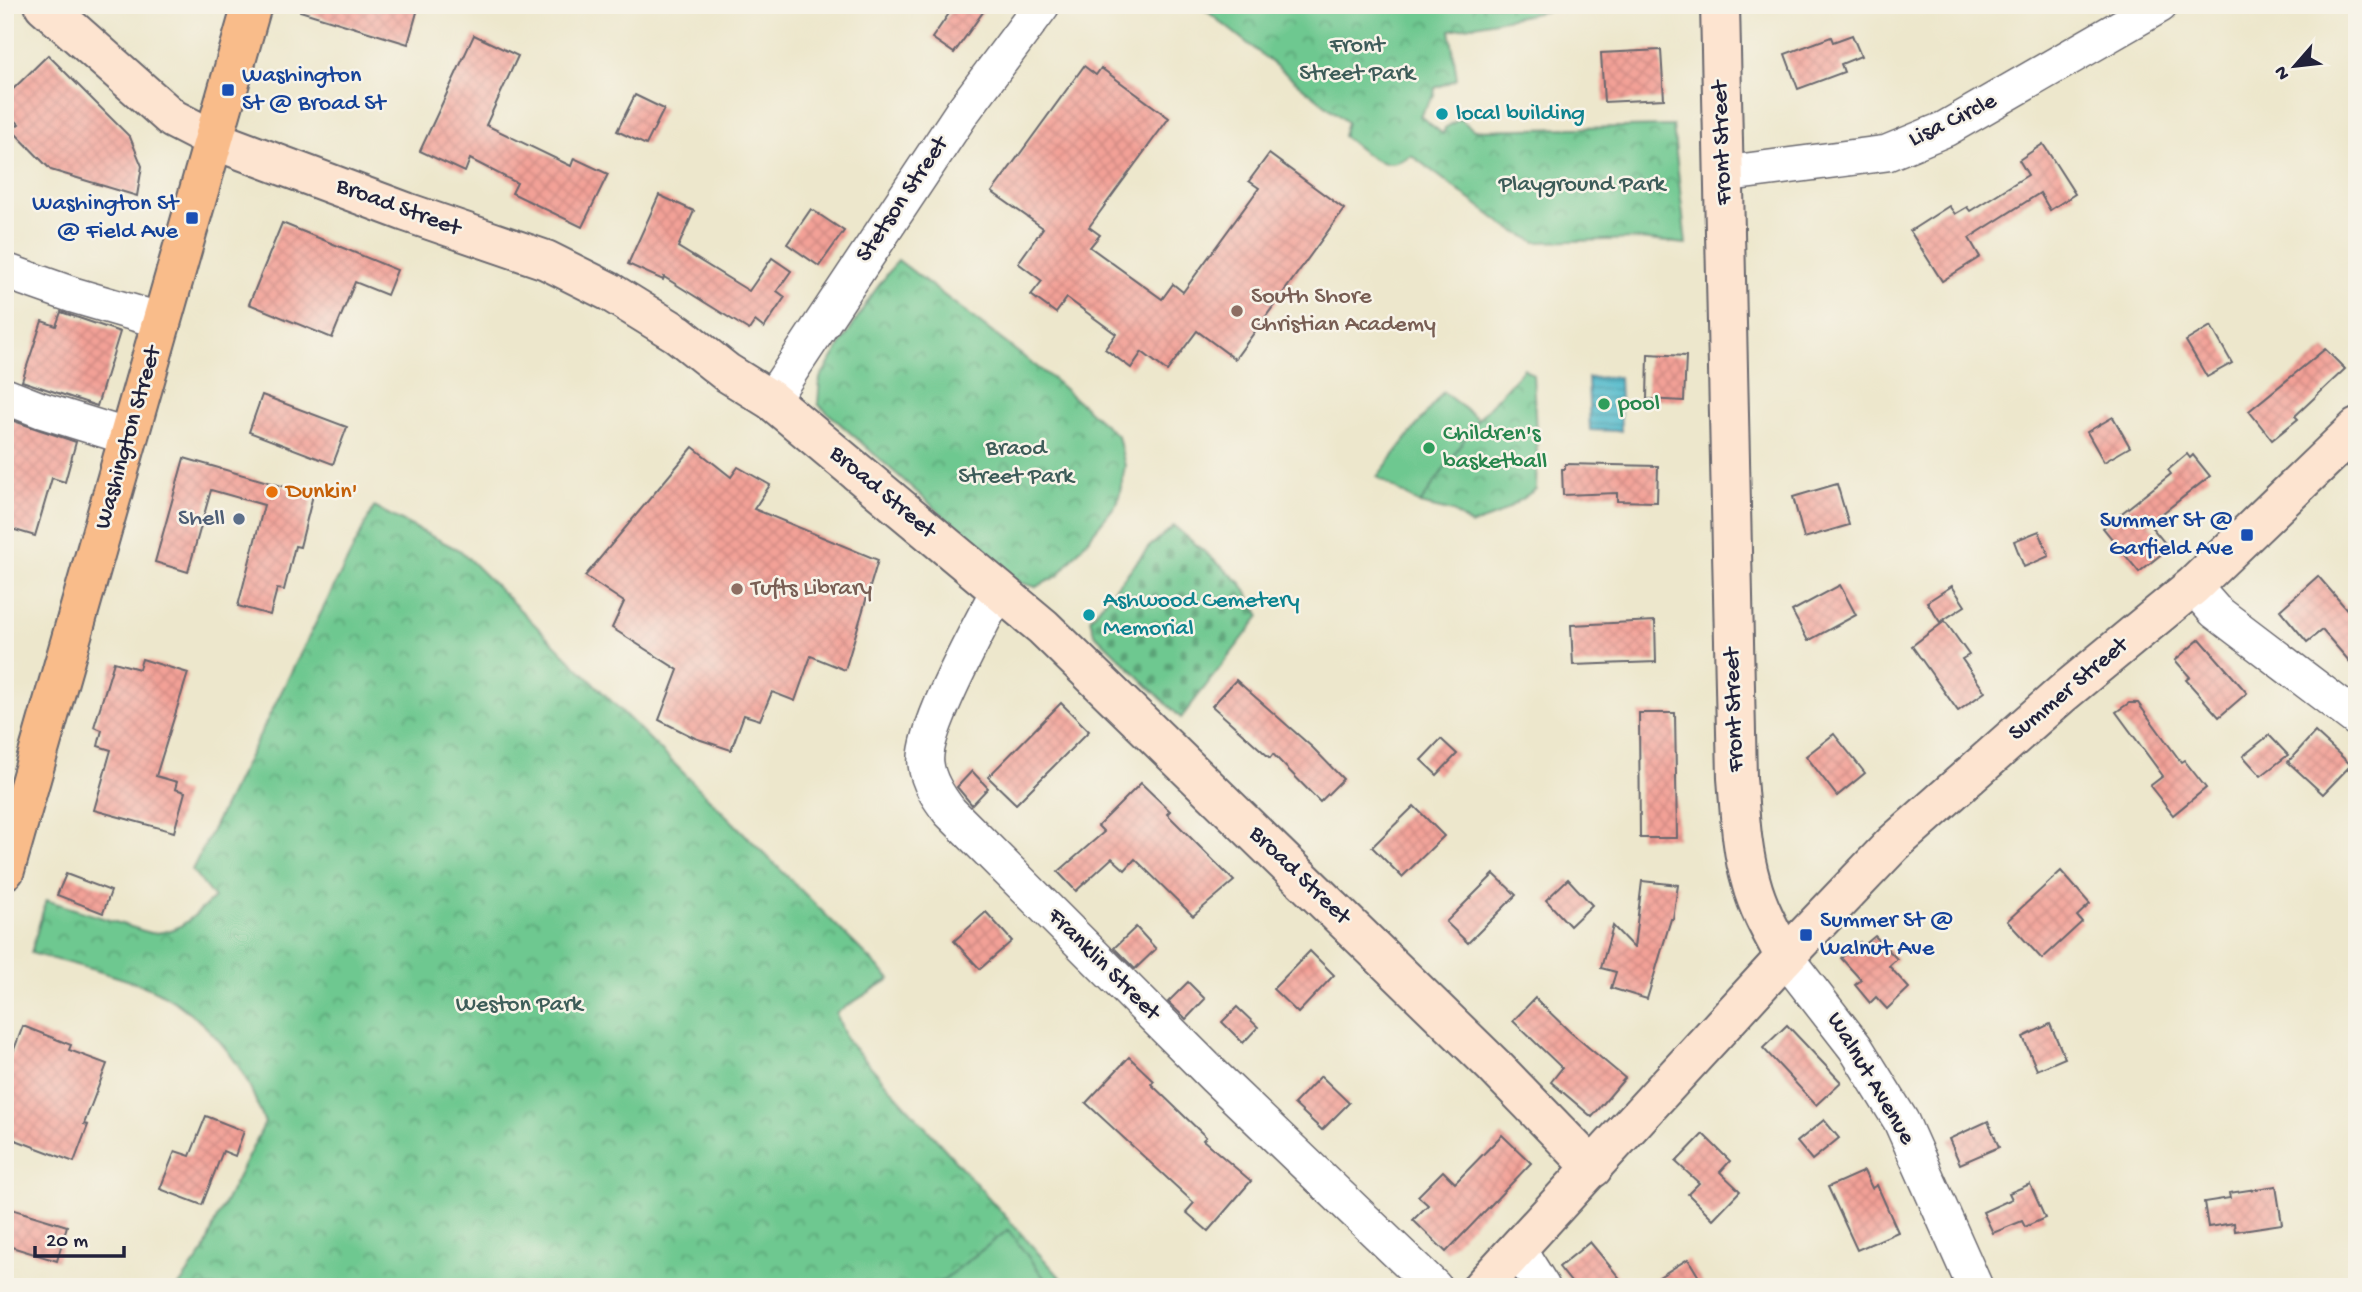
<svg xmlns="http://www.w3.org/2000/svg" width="2362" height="1292" viewBox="0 0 2362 1292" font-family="'Gochi Hand',sans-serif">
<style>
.cemetery{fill:url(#cemetery-stones);stroke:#487566;stroke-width:2}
.park{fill:url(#park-crowns);stroke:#487566;stroke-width:2}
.pitch{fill:#6ec890;stroke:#487566;stroke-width:2}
.water{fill:url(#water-rules);stroke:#386e83;stroke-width:2}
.building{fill:url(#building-cross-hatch)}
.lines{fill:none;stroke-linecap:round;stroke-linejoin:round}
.street-casing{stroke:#69676e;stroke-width:38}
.secondary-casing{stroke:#69676e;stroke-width:42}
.primary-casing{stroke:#69676e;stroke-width:42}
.street{stroke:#fff;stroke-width:35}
.secondary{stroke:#fde4d0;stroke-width:38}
.primary{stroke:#f9bc8a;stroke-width:38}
.transit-dot{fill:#1a4fb4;stroke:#f7f3e8;stroke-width:2.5}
.culture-dot{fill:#0f9aa8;stroke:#f7f3e8;stroke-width:2.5}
.education-dot{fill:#8d6e63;stroke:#f7f3e8;stroke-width:2.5}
.leisure-dot{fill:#2e9e5b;stroke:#f7f3e8;stroke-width:2.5}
.food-dot{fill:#e8710a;stroke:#f7f3e8;stroke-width:2.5}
.service-dot{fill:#5c6f8a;stroke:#f7f3e8;stroke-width:2.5}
.labels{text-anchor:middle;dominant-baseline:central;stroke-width:5;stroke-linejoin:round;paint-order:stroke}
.park-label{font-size:24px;fill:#3d5c59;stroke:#f7f3e8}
.transit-label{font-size:24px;fill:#164399;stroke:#f7f3e8;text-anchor:start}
.culture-label{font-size:24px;fill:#0d838f;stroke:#f7f3e8;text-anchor:start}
.street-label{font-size:24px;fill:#22223b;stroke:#f7f3e8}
.education-label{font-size:24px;fill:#785e54;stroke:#f7f3e8;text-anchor:start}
.leisure-label{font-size:24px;fill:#27864d;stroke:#f7f3e8;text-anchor:start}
.food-label{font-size:24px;fill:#c56008;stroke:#f7f3e8;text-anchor:start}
.service-label{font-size:24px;fill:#4e5e75;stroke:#f7f3e8;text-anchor:end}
</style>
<defs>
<pattern id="cemetery-stones" width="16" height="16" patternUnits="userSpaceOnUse" patternTransform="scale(1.75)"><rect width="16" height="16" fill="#6ec890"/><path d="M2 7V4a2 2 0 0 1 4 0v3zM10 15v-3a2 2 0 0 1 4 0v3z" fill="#5aa277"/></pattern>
<pattern id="park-crowns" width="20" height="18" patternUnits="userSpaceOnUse" patternTransform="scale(1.75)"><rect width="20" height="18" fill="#6ec890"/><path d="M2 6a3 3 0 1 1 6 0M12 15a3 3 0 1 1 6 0" fill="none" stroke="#5aa277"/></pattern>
<pattern id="water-rules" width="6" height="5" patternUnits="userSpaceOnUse" patternTransform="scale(1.75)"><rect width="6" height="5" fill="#4fb9cb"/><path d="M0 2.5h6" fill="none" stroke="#4196a6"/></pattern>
<pattern id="building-cross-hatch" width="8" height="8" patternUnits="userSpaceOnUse" patternTransform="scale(1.75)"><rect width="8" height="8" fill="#f3a197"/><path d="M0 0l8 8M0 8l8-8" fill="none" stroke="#d08a83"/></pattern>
</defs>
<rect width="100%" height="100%" fill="#f7f3e8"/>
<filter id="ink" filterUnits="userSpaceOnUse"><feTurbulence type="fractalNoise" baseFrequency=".0143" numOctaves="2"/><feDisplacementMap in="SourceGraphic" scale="14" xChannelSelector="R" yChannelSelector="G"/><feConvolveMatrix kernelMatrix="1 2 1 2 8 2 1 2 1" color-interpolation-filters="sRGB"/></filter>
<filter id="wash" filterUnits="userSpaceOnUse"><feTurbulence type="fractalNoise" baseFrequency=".00686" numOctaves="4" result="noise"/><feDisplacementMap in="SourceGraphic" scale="28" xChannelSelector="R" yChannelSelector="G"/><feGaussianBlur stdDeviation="1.57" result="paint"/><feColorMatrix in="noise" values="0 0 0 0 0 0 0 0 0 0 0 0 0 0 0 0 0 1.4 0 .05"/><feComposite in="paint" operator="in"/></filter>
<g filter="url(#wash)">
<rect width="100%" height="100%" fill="#ede7cc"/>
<!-- cemetery -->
<polygon class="cemetery" points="1174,526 1242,584 1260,616 1181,718 1094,633 1090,619 1149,547"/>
<!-- park -->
<g class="park">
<path d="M 1199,5 L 1577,5 L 1450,30 L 1457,79 L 1435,88 L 1434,95 L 1420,116 L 1443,134 L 1445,128 L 1460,119 L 1474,130 L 1673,126 L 1686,244 L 1640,239 L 1536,242 L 1508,228 L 1411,155 C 1382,175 1367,154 1343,136 L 1347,122 Z"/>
<polygon points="898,260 1054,380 1118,436 1125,466 1118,502 1058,576 1036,587 1018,582 818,404 820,378 871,296"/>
<polygon points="1524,368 1533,375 1537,453 1536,489 1498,515 1471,525 1453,512 1420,504 1478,419"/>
<path d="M 374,507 L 461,551 L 890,979 L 836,1013 L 846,1039 L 1069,1287 L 178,1287 L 204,1251 L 215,1222 L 265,1123 C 259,1109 253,1093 246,1079 C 226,1042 189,1005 149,988 C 112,973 70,964 31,953 L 46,900 L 150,933 C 180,934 192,917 214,898 L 192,870 Z"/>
</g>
<!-- pitch -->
<g class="pitch">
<polygon points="1443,392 1478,419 1420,504 1377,477"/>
<polygon points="1008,1230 1051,1287 934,1287"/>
</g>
<!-- water -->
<polygon class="water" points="1619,377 1621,431 1590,430 1588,378"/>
<g id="blocks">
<!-- building -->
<g class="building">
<polygon points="300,5 419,5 408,44 300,11"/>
<polygon points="955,5 988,5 954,53 932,38"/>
<polygon points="474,35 518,56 486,125 571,166 574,158 608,174 582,227 512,193 517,183 470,159 465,172 420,151"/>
<polygon points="1852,35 1861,56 1841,64 1844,72 1798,89 1785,54 1831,37 1833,42"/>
<polygon points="1661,50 1664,99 1604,102 1601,53"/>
<polygon points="48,55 130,137 142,166 137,196 51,170 12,130 19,124 5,110 5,97"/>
<polygon points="1084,66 1096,75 1101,68 1169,118 1089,227 1100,235 1090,247 1162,299 1173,284 1183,292 1259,188 1249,181 1269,154 1344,209 1235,359 1197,331 1167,371 1142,352 1131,368 1105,349 1116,334 1067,298 1056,313 1031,295 1042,281 1018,263 1043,228 992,192"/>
<polygon points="635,95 664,109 646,145 617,131"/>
<polygon points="2043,144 2075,194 2050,210 2040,193 1969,238 1980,257 1942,281 1910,231 1949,206 1955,214 1967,207 1970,211 2028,175 2019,160"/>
<polygon points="659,195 694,211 678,247 749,291 772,258 791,271 777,291 785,297 764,328 755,321 749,330 664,277 663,280 628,264"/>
<polygon points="811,209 844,231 819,266 787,244"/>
<polygon points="282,223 397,270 387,295 355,282 332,338 249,304"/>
<polygon points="61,312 120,332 97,406 22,381 42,321 56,326"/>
<polygon points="2211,326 2232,363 2207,377 2186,341"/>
<polygon points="2325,349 2345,369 2295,416 2298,419 2272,440 2249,411"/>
<polygon points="1648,354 1686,356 1684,401 1647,399"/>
<polygon points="262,395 347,427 333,464 249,432"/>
<polygon points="2113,417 2130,447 2104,462 2087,432"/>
<polygon points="5,418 76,442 65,482 52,478 35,536 5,527"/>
<polygon points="693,447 731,477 738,467 770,485 754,509 878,560 845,670 811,656 795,701 772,692 760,720 744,715 731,750 695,738 659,720 678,670 612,628 624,602 585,576"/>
<polygon points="2187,454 2190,458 2193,455 2210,476 2149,524 2169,548 2139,572 2103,528 2171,474 2168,470"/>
<polygon points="184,458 313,495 300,547 295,546 284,590 277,589 270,615 238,606 264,505 211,490 188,572 155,562"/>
<polygon points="1565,464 1658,466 1657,502 1617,501 1617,493 1563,495 1562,469 1565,469"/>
<polygon points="1837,484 1849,525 1804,538 1793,497"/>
<polygon points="2039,531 2049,556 2024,567 2014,541"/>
<polygon points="2318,576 2357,621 2357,670 2322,630 2307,642 2280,610"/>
<polygon points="1840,585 1856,615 1808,641 1792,611"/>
<polygon points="1952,586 1965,606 1940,622 1927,602"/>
<polygon points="1655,621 1656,662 1573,665 1571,625"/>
<polygon points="1945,621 1969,655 1962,659 1985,692 1958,711 1912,646"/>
<polygon points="2200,639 2247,693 2219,717 2186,680 2190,677 2175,660"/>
<polygon points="142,659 188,673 156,776 177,782 175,789 185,792 174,832 94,810 111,750 98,746 102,730 94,727 114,662 139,669"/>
<polygon points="1236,680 1313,748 1343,779 1320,802 1273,754 1270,758 1212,706"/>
<polygon points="1061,703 1089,731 1016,804 988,777"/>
<polygon points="2129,703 2138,703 2181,762 2184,760 2206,788 2173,815 2150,786 2163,776 2116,712"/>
<polygon points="1639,713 1675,713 1677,838 1640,838"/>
<polygon points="2315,732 2351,765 2323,794 2288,762"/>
<polygon points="1834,734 1865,773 1837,796 1806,756"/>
<polygon points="2269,735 2288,755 2261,776 2243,756"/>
<polygon points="1441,739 1457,754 1437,775 1421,760"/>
<polygon points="972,771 988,788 972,805 957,787"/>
<polygon points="1141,783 1170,811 1167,814 1234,881 1193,916 1135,859 1125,870 1112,858 1076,891 1058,872 1104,832 1098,826"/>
<polygon points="1414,806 1444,836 1402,877 1372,847"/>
<polygon points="2061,871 2090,904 2077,916 2082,922 2042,959 2007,921"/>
<polygon points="66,874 111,891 103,913 57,895"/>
<polygon points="1494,874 1516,895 1468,943 1446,922"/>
<polygon points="1568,879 1592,905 1570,926 1546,900"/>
<polygon points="1642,881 1678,885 1673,919 1671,919 1647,999 1611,988 1616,972 1601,968 1613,926 1634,948"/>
<polygon points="986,912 1012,941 980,969 954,941"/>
<polygon points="1136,927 1156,949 1135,969 1114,948"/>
<polygon points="1875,936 1897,959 1889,966 1909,988 1887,1009 1876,997 1870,1003 1855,985 1861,980 1841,958 1860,942 1863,946"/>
<polygon points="1310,951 1334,975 1298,1013 1273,989"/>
<polygon points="1188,982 1205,999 1186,1019 1168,1002"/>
<polygon points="1535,998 1569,1031 1625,1078 1592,1117 1551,1082 1562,1068 1513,1021"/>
<polygon points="1237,1007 1258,1027 1243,1043 1222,1022"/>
<polygon points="2050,1024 2065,1058 2037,1070 2023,1037"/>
<polygon points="1787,1025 1841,1082 1816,1105 1763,1048"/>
<polygon points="23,1026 71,1045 69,1050 107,1064 84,1124 88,1125 74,1162 5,1136 5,1073"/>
<polygon points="1129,1057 1154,1081 1151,1084 1206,1137 1203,1140 1251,1181 1208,1231 1186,1212 1194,1203 1086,1103"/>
<polygon points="1321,1076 1349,1103 1322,1130 1294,1104"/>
<polygon points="206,1116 244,1131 235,1156 223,1151 202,1205 160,1189 175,1151 190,1156"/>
<polygon points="1824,1120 1839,1138 1812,1160 1797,1142"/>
<polygon points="1988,1121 1999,1147 1960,1164 1949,1139"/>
<polygon points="1703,1134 1730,1161 1720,1172 1740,1191 1713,1219 1688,1194 1699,1183 1676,1162"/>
<polygon points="1502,1135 1531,1163 1446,1252 1413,1220 1428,1205 1418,1196 1443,1171 1455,1183"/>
<polygon points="1864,1171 1872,1188 1877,1185 1898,1232 1857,1250 1828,1187"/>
<polygon points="2030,1184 2045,1218 2025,1227 2022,1221 1993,1233 1983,1212 2012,1199 2009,1193"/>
<polygon points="2276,1186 2282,1224 2235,1231 2234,1223 2208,1227 2204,1202 2230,1198 2229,1193"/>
<polygon points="5,1207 67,1226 57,1261 5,1245"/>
<polygon points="1590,1242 1627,1287 1575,1287 1559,1267"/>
<polygon points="1688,1259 1705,1287 1643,1287"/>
</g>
</g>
</g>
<g filter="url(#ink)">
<use href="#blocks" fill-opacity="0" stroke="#69676e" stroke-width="2"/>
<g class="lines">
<defs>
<g id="street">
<polyline points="1724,174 1887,153 1945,129 2160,5"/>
<polyline points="5,271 73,295 162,321"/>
<polyline points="5,396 41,410 128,437"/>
<polyline points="771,400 963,111 1042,5"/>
<polyline points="2193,586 2215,611 2357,719"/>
<path d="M 999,589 C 982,623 921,731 926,764 C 928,782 939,798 950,812 L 1215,1077 L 1434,1287"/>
<polyline points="1785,957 1855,1047 1901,1121 1975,1287"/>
<polyline points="1518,1249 1542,1287"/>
</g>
<g id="secondary">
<polyline points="44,5 173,119 214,140 406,212 546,260 610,292 678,334 726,372 771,400 1043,627 1494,1066 1593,1168"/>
<path d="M 1720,5 L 1737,778 C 1740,813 1741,848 1751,882 C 1758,909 1772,933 1785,957"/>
<polyline points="1482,1287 1785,957 1894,843 2062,694 2193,586 2357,428"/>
</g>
<polyline id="primary" points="5,870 252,5"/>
</defs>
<!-- street casing -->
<use href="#street" class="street-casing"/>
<!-- secondary casing -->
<use href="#secondary" class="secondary-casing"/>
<!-- primary casing -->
<use href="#primary" class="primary-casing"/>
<!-- street -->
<use href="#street" class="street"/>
<!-- secondary -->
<use href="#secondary" class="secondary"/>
<!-- primary -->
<use href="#primary" class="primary"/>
</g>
</g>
<!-- markers -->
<g class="transit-dot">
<rect x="221" y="83" width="14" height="14" rx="3.5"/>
<rect x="185" y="211" width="14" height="14" rx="3.5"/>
<rect x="2240" y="528" width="14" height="14" rx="3.5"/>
<rect x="1799" y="928" width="14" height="14" rx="3.5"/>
</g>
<g class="culture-dot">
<circle cx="1442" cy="114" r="7"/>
<circle cx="1089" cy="615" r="7"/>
</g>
<g class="education-dot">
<circle cx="1237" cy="311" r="7"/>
<circle cx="737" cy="589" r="7"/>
</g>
<g class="leisure-dot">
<circle cx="1604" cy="404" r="7"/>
<circle cx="1429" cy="448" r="7"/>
</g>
<circle class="food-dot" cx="272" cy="492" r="7"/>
<circle class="service-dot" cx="239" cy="519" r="7"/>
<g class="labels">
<!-- park labels -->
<g class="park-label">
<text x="1357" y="46">Front<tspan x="1357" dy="28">Street Park</tspan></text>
<text x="1582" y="185">Playground Park</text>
<text x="1016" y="449">Braod<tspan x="1016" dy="28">Street Park</tspan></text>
<text x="519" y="1005">Weston Park</text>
</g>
<!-- transit labels -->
<g class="transit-label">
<text x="242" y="76">Washington<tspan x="242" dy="28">St @ Broad St</tspan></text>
<text x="178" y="204" text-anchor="end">Washington St<tspan x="178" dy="28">@ Field Ave</tspan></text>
<text x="2233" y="521" text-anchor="end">Summer St @<tspan x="2233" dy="28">Garfield Ave</tspan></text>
<text x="1820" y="921">Summer St @<tspan x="1820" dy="28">Walnut Ave</tspan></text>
</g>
<!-- culture labels -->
<g class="culture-label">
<text x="1456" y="114">local building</text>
<text x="1103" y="601">Ashwood Cemetery<tspan x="1103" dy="28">Memorial</tspan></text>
</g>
<!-- street labels -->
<g class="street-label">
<text transform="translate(1953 121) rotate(-26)">Lisa Circle</text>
<text transform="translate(1723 143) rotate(-92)">Front Street</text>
<text transform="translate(903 200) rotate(-56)">Stetson Street</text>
<text transform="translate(398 208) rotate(20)">Broad Street</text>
<text transform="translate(129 438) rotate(-74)">Washington Street</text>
<text transform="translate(882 493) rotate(40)">Broad Street</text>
<text transform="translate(2069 690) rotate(-40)">Summer Street</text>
<text transform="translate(1735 710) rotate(-92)">Front Street</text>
<text transform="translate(1299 876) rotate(44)">Broad Street</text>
<text transform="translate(1103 965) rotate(45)">Franklin Street</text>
<text transform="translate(1870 1079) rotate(59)">Walnut Avenue</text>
</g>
<!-- education labels -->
<g class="education-label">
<text x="1251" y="297">South Shore<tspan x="1251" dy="28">Christian Academy</tspan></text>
<text x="751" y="589">Tufts Library</text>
</g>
<!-- leisure labels -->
<g class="leisure-label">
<text x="1618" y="404">pool</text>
<text x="1443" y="434">Children's<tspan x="1443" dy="28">basketball</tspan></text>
</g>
<!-- food labels -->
<g class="food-label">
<text x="286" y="492">Dunkin'</text>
</g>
<!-- service labels -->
<g class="service-label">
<text x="225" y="519">Shell</text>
</g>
</g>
<!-- margin -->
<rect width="2362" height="1292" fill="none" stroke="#f7f3e8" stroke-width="28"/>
<!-- north arrow -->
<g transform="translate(2295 66) rotate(242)" stroke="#f7f3e8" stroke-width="5" paint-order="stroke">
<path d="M0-5L12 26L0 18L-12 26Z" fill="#22223b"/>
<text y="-10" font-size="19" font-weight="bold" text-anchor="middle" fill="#22223b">N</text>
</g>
<!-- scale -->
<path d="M35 1246v10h89v-10" fill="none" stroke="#22223b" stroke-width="3.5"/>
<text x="46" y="1246" font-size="21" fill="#22223b" stroke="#f7f3e8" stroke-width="5" paint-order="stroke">20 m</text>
</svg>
